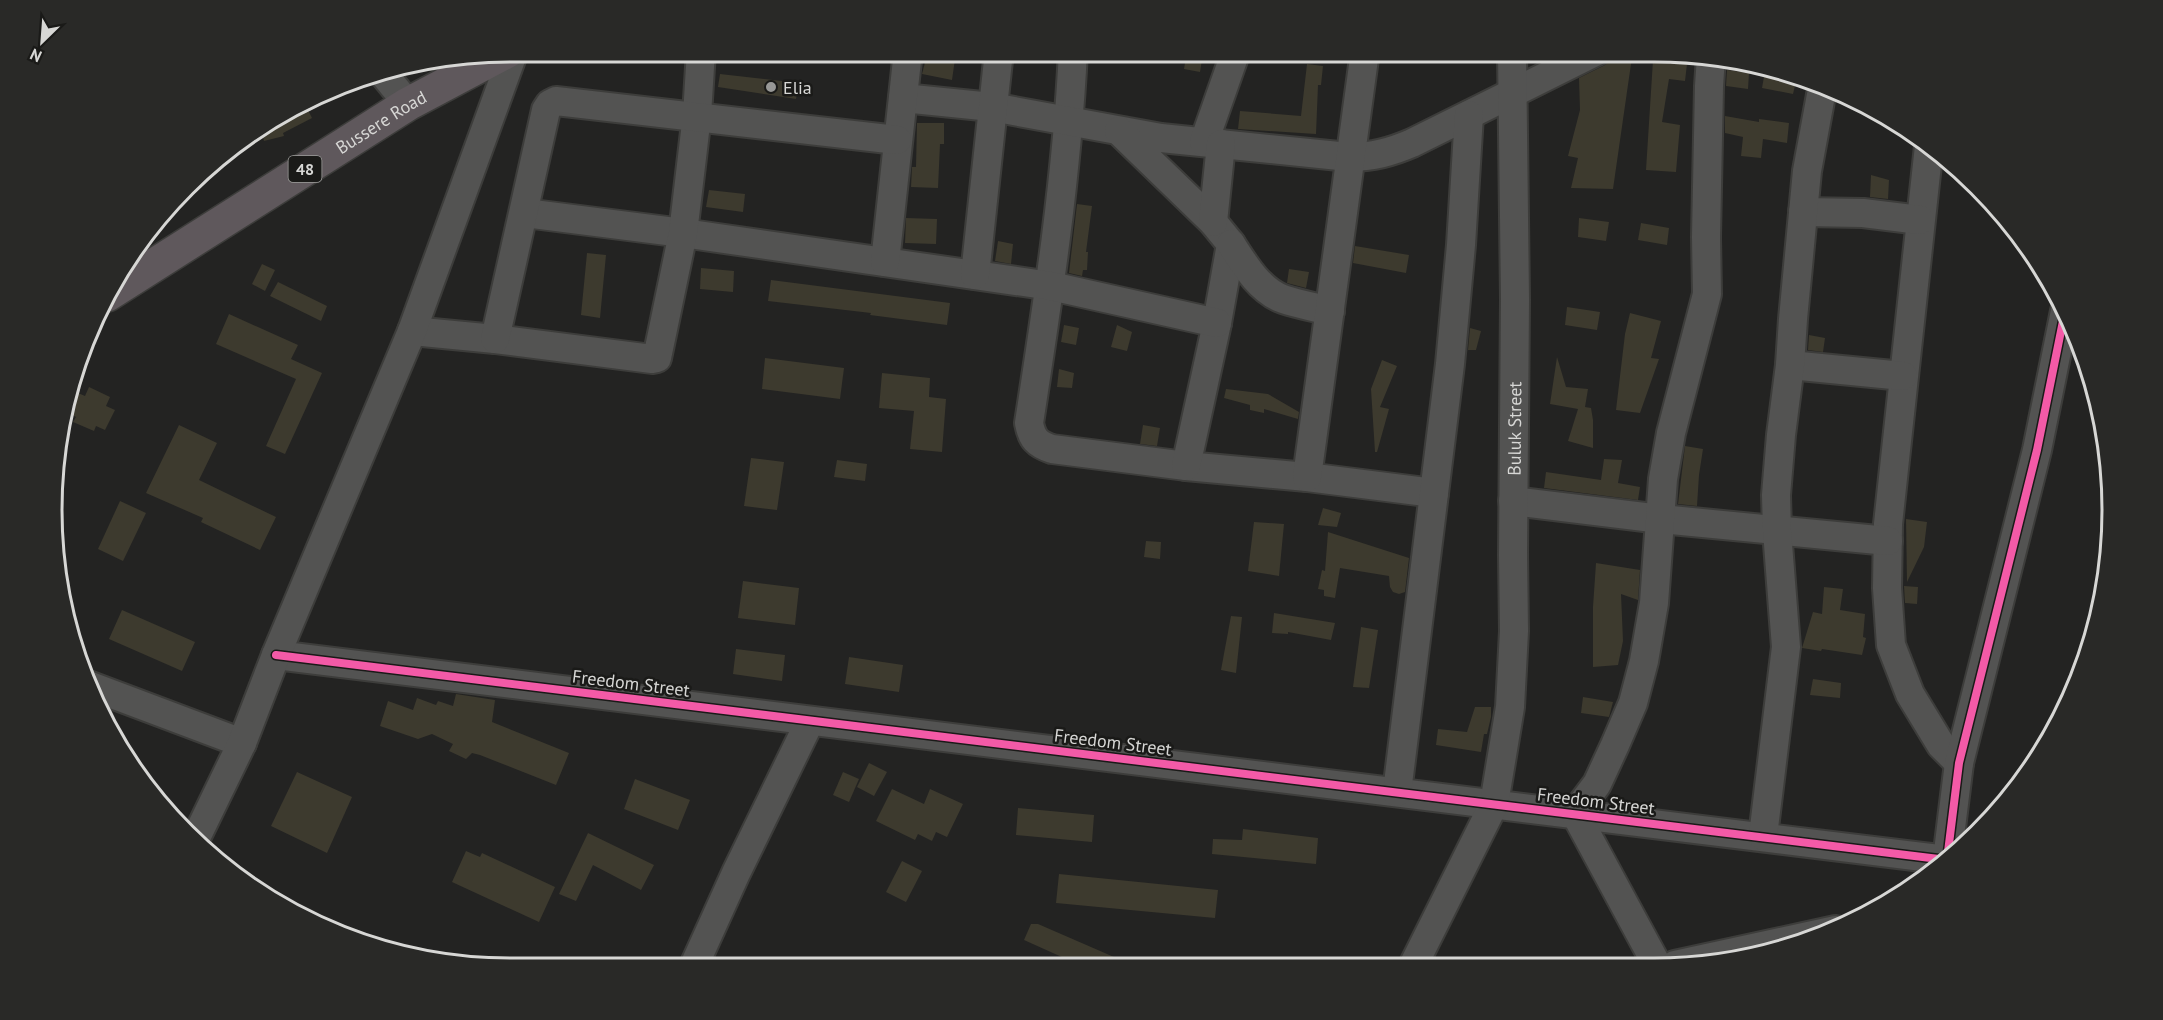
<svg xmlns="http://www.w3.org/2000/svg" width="2163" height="1020" viewBox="0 0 2163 1020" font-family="'PT Sans',sans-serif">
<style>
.building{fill:#3d3a2e}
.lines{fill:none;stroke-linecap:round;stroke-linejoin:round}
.minor-casing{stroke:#3d3d3b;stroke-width:32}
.major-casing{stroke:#3d3d3b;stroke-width:36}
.minor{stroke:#535352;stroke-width:28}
.major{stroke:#5f585c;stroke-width:33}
.cycleway-casing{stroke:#1a1a18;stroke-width:11}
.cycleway{stroke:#f35aa7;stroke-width:8}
.poi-dot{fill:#989896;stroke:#1a1a18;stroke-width:2}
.labels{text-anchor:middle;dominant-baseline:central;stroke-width:5;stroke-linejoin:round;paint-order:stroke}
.shield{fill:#1a1a18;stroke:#9e9e9c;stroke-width:1.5}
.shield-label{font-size:16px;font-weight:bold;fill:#d7d7d5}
.poi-label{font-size:18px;fill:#d7d7d5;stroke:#1a1a18;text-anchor:start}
.street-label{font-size:18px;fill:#d7d7d5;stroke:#1a1a18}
.rim{fill:none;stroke:#d7d7d5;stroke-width:3}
</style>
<rect width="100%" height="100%" fill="#232322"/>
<!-- building -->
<g class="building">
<polygon points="1187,51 1203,53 1200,72 1184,69"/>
<polygon points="927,55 955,59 952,80 922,74"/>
<polygon points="1612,56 1632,57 1613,189 1571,188 1578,158 1568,156 1580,110 1579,78 1605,65"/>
<polygon points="1653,60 1687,64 1685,81 1669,79 1662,122 1680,125 1676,172 1646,170"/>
<polygon points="1307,64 1323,66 1321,85 1318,85 1316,134 1238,129 1240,111 1301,116"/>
<polygon points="1727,70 1749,73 1748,89 1726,86"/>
<polygon points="1765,71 1797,77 1793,94 1762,88"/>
<polygon points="720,74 799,83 796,99 718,87"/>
<polygon points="304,102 312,118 283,133 284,136 264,141 260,127 281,112"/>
<polygon points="1725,116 1759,122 1759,119 1789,123 1787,143 1763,139 1761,158 1741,156 1743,137 1725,133"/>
<polygon points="917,123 944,123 944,144 940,144 938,188 911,187 912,167 916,167"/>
<polygon points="1871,175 1889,180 1888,199 1870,197"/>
<polygon points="709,190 745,194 743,212 706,207"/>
<polygon points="1077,204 1092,206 1086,252 1088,252 1087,270 1083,270 1082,276 1069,273"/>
<polygon points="906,218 937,219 936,244 905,243"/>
<polygon points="1579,218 1609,222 1606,241 1578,237"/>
<polygon points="1641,223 1669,228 1667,245 1638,240"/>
<polygon points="998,241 1013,244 1011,264 995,261"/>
<polygon points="1355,246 1409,255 1406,273 1353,263"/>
<polygon points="587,253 606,255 600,318 581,315"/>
<polygon points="262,264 275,270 265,291 252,284"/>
<polygon points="701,268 734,271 733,292 700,289"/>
<polygon points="1289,269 1309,272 1306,288 1287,283"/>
<polygon points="771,280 950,303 947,325 870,315 871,313 768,301"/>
<polygon points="278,282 327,306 321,321 270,296"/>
<polygon points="1567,307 1600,312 1597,330 1565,325"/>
<polygon points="1630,313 1661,321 1651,358 1659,359 1640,413 1616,410 1625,334"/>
<polygon points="229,314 298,345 291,359 322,373 285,454 266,446 296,379 216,344"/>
<polygon points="1064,325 1079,328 1076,345 1061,342"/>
<polygon points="1117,325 1132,332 1127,351 1111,347"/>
<polygon points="1470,328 1481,331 1476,350 1468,350"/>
<polygon points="1809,335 1825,338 1823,352 1808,350"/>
<polygon points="1557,357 1566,387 1588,389 1585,407 1591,408 1593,420 1593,448 1568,441 1578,409 1550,404"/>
<polygon points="765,358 844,368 840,399 762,389"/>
<polygon points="1382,360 1397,366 1380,407 1389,409 1377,452 1375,452 1371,389"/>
<polygon points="1059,369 1074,373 1072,388 1057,387"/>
<polygon points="882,373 930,378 929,397 946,399 942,452 910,449 914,411 879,408"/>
<polygon points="89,387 110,397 106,406 115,410 105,430 96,426 94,431 73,422 76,417 69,413 78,393 85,396"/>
<polygon points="1226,389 1268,394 1299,412 1298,419 1264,409 1264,413 1250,410 1250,405 1224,398"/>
<polygon points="179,425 217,443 199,480 276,517 260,550 201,522 203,518 146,493"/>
<polygon points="1143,425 1160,428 1157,446 1140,444"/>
<polygon points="1685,446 1703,449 1699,475 1697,506 1678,504"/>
<polygon points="751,458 784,462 777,510 744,506"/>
<polygon points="1604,459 1622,460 1618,483 1640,487 1638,500 1544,488 1546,472 1601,480"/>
<polygon points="837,460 867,464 865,481 834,477"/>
<polygon points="120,501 146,513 123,561 98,549"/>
<polygon points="1323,508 1341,513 1337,527 1318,525"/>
<polygon points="1906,519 1927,522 1924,547 1907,582"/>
<polygon points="1254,522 1284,524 1279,576 1248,571"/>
<polygon points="1328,532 1409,558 1405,592 1399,594 1393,592 1390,587 1389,576 1340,568 1335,598 1324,596 1324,590 1318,589 1322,570 1325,571"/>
<polygon points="1146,541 1161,542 1160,559 1144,557"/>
<polygon points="1596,563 1640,570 1638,600 1621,594 1623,641 1618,665 1593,667 1593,607"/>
<polygon points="743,581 799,588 795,625 738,618"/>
<polygon points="1904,586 1918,587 1917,604 1905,603"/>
<polygon points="1824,587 1843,589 1840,610 1865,614 1863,637 1866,638 1862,655 1822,649 1821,651 1802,648 1813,612 1822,614"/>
<polygon points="122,610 195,642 182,671 109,639"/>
<polygon points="1274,613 1335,623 1331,640 1288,632 1288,634 1272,633"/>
<polygon points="1231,616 1242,617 1236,673 1221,670"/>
<polygon points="1361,627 1378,630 1369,688 1353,687"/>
<polygon points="736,649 785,655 782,681 733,674"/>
<polygon points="849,657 903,665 899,692 845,684"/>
<polygon points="1813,679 1841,683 1840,698 1810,695"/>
<polygon points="456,694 495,700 492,722 569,753 556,785 480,755 472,753 466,759 449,751 453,744 432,734 418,739 380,726 388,701 413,710 417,698 436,705 438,701 453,706"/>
<polygon points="1583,697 1613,702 1609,717 1581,713"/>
<polygon points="1475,707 1491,707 1491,717 1487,734 1484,734 1481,752 1436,745 1438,729 1467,732"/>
<polygon points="869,763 887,772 874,796 857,787"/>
<polygon points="297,772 352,797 327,853 271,826"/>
<polygon points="843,772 859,779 849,802 833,795"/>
<polygon points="635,779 690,800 678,830 624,809"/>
<polygon points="892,789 924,804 930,789 963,804 947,837 936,832 932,841 918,834 915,840 876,821"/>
<polygon points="1018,808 1094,815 1092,842 1016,835"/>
<polygon points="1243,829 1318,838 1316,864 1212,854 1213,839 1242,840"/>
<polygon points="588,833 654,865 641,890 593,865 576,901 559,894"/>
<polygon points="466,851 480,857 482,853 555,887 539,922 452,882"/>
<polygon points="902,861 922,871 906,902 886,892"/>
<polygon points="1059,874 1218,890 1215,918 1056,903"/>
<polygon points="1031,924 1038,924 1137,967 1084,967 1024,940"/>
</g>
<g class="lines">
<defs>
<g id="minor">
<path d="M 1073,51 C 1067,176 1048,300 1029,423 C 1032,439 1037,444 1052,449 L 1186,466 L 1307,477 L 1434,493"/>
<polyline points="382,72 408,104"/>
<path d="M 903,98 L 992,107 L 1161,138 L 1349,157 C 1373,157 1391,152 1412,143 L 1597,51"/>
<polyline points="1119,131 1213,222 1231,244 1217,323 1186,466"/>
<polyline points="1204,142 1236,51"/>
<polyline points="1929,146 1888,524 1887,588 1891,645 1910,694 1941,745 1959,763"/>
<polyline points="1803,212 1863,213 1920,220"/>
<polyline points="525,213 683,233 1051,286 1217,323"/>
<polyline points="1213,222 1221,144"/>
<path d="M 1231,244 C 1244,264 1259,290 1283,299 C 1298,304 1314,307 1330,311"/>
<polyline points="885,262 908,51"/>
<polyline points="975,275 999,51"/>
<polyline points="412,331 495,339 652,359 657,358 683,233 697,115 701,51"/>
<polyline points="495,339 546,110 550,104 556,101 897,140"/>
<polyline points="1790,365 1903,376"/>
<polyline points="1307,477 1365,51"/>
<polyline points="1513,501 1661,519 1888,541"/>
<polyline points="276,655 1947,860 1959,763 2037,450 2065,311"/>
<polyline points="88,685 242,743"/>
<polyline points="1397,792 1450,364 1461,245 1469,115"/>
<polyline points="1763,836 1786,647 1777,531 1776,495 1781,435 1790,365 1793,319 1807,171 1823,84"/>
<polyline points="195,840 242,743 276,655 412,331 514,51"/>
<polyline points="1657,965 1575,813 1597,784 1615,745 1633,703 1644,661 1654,603 1663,479 1671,433 1707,294 1706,237 1709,86 1711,57"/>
<polyline points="1675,965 1836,930"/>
<path id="s1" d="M 1413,966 L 1494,804 L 1510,707 L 1514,631 L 1513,555 L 1515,299 L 1512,51"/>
<polyline points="693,968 736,873 810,721"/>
</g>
<g id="major">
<path id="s2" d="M 107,295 L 408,104 L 508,51"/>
</g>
</defs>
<!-- minor casing -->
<use href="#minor" class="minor-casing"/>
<!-- major casing -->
<use href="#major" class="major-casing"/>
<!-- minor -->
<use href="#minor" class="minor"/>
<!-- major -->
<use href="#major" class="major"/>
<defs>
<polyline id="cycleway" points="276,655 1947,860 1959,763 2037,450 2065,311"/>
</defs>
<!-- cycleway casing -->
<use href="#cycleway" class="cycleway-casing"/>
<!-- cycleway -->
<use href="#cycleway" class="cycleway"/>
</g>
<!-- markers -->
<circle class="poi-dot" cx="771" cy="87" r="6"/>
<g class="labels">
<!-- shield labels -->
<rect class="shield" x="288.5" y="156" width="33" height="26" rx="4.5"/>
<g class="shield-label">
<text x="305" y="169">48</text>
</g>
<!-- poi labels -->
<g class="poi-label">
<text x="783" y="87">Elia</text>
</g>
<!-- street labels -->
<g class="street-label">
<text stroke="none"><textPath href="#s2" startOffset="324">Bussere Road</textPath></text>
<text stroke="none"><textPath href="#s1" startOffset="558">Buluk Street</textPath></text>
<text transform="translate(631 683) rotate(7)">Freedom Street</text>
<text transform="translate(1113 742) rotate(7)">Freedom Street</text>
<text transform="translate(1596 801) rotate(7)">Freedom Street</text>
</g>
</g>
<!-- crop -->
<path d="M0 0H2163V1020H0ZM510 62H1654A448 448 0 0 1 2102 510V510A448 448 0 0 1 1654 958H510A448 448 0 0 1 62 510V510A448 448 0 0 1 510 62Z" fill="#292927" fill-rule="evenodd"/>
<path class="rim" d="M510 62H1654A448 448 0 0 1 2102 510V510A448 448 0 0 1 1654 958H510A448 448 0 0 1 62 510V510A448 448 0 0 1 510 62Z"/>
<!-- north arrow -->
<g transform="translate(42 42) rotate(205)" stroke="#1a1a18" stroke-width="4.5" paint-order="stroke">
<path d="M0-4.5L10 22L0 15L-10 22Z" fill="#d7d7d5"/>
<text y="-9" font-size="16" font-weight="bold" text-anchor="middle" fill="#d7d7d5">N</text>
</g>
</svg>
